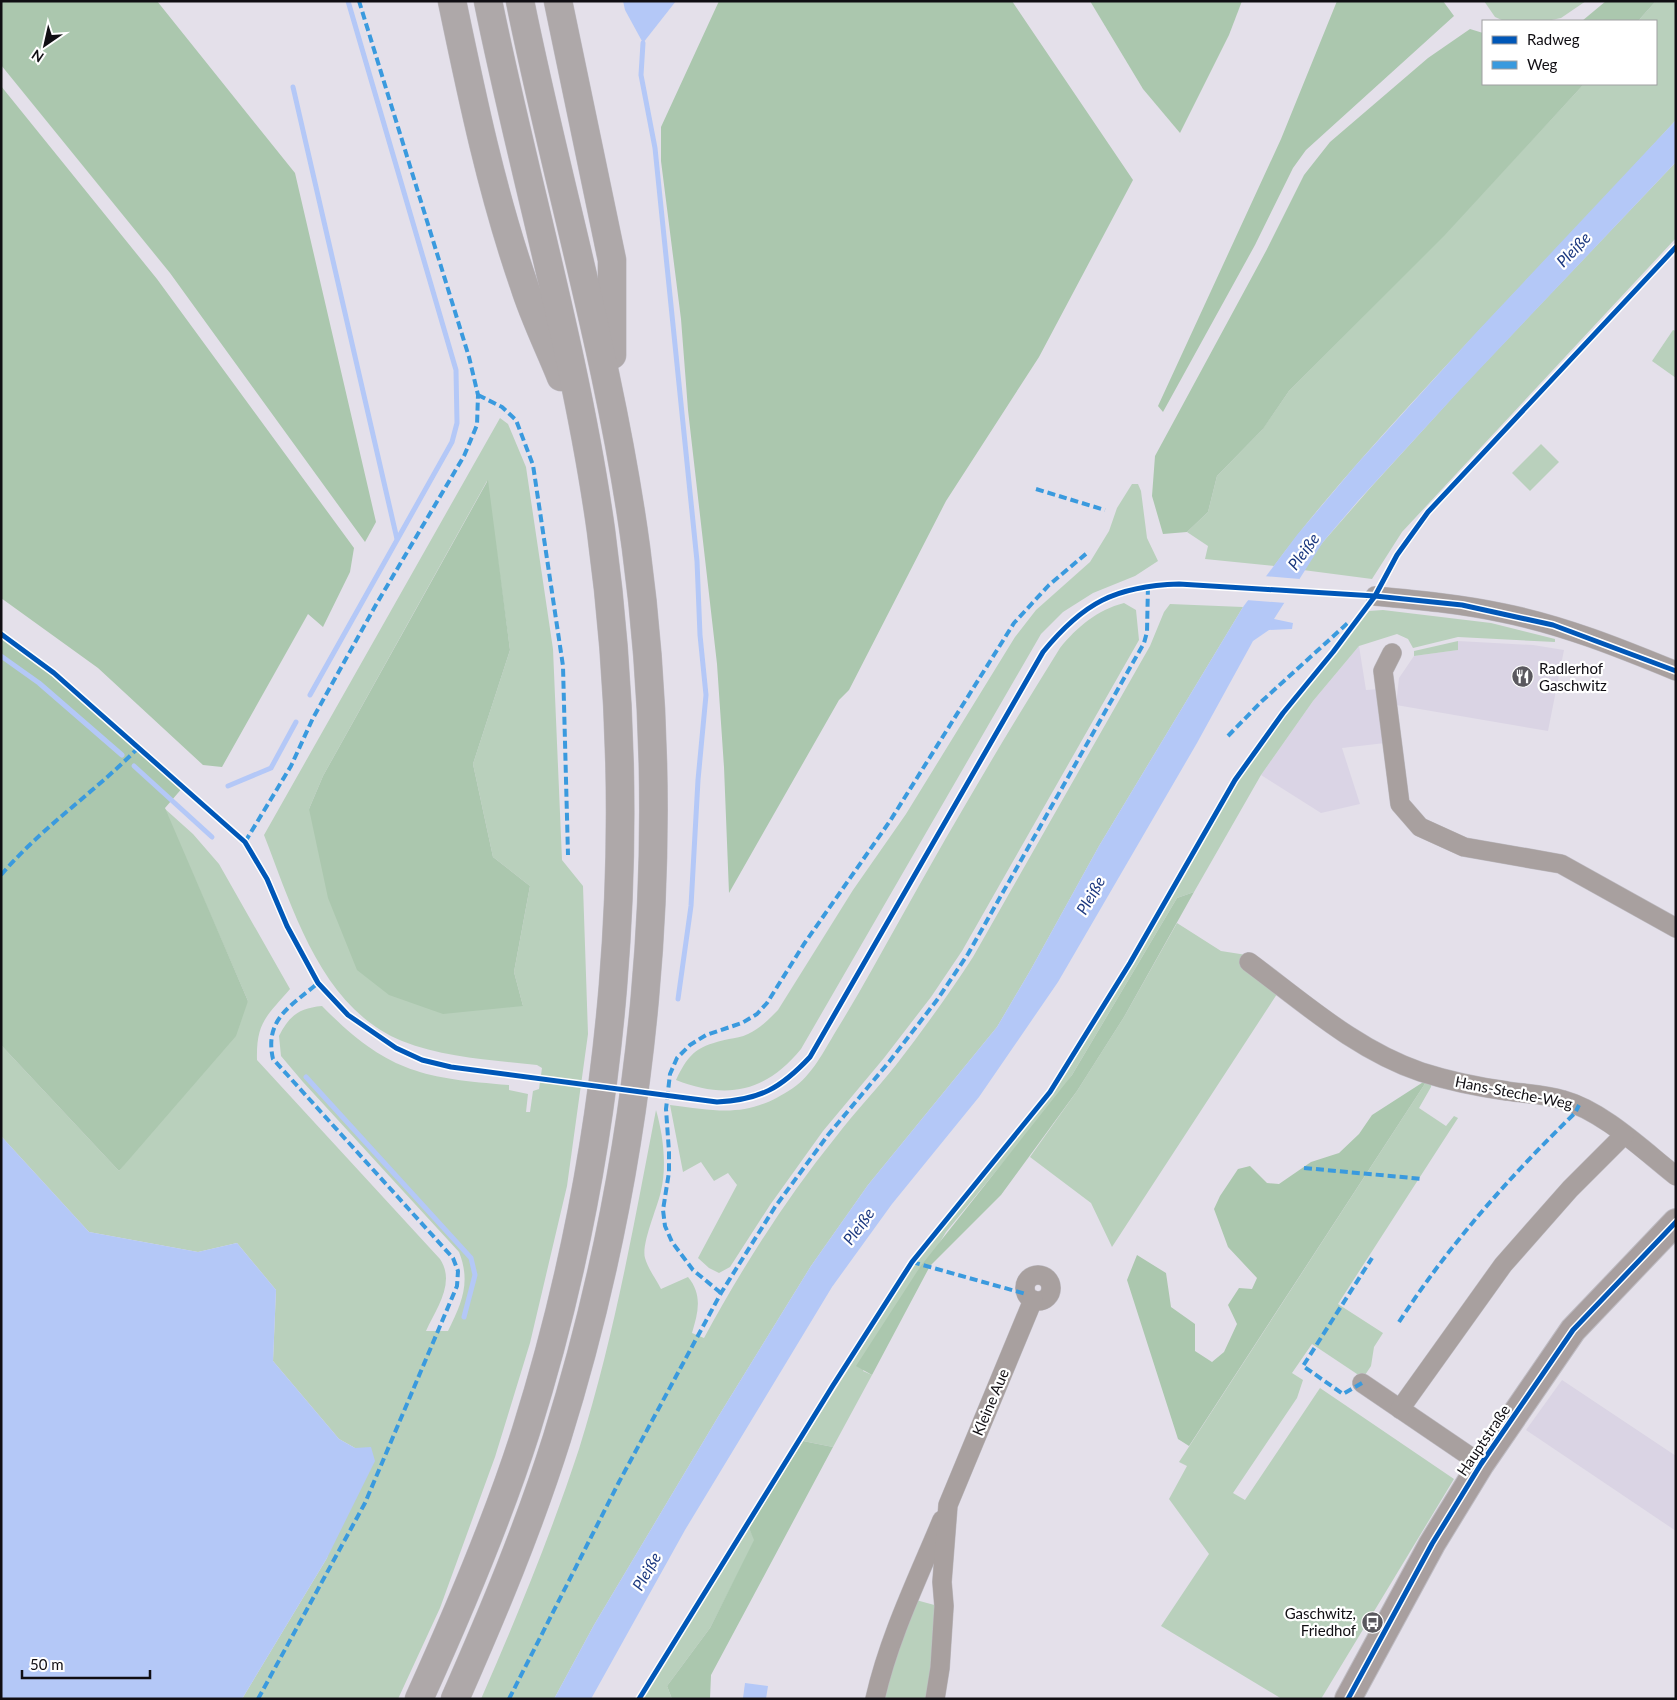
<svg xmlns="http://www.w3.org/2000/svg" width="1677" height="1700" viewBox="0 0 1677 1700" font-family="Lato,sans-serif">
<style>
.commercial{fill:#dad4e4}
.built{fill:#dad4e5}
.green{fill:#b9d0bc;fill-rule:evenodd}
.forest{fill:#abc7ae}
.water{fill:#b4c8f7}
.pier{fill:#e4e0ea}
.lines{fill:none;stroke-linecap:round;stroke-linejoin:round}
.stream{stroke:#b4c8f7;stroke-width:5}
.street-casing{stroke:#bebbc2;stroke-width:20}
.secondary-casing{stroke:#bebbc2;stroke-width:28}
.highway-casing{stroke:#bebbc2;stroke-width:29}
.street{stroke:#a8a09f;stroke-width:19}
.secondary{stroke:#a89f9f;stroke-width:26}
.highway{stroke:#aea8a9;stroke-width:28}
.quiet{stroke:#3a9ade;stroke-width:4;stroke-dasharray:8 4;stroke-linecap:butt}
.cycleway-casing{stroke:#fff;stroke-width:8}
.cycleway{stroke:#0057b8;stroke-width:5}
.labels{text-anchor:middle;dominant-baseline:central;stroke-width:4.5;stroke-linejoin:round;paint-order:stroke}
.poi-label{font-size:15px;fill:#100e13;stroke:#fff;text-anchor:start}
.street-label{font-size:15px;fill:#100e13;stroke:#fff}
.water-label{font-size:16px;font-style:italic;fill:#1c3980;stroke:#fff}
</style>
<rect width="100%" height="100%" fill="#e4e0ea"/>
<!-- commercial -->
<g class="commercial">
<polygon points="1458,641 1533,645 1564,650 1548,731 1396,705 1399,678 1414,656 1458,650"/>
<polygon points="1562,1380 1676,1456 1676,1531 1526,1430"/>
</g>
<!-- built -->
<polygon class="built" points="1359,646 1366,690 1380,689 1385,743 1342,748 1360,804 1321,813 1261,775 1313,701"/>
<!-- green -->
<g class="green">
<polygon points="1484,1 1586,1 1561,18 1547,21 1504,21 1495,17"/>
<path d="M 1656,1 L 1676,1 L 1676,120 C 1588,217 1496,310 1408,407 C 1361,459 1315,510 1274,566 L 1205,559 L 1208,546 L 1187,532 L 1208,512 L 1217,476 L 1262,430 L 1289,391 L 1443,236 L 1584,84 L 1656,84 L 1656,21 L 1638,21 Z"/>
<polygon points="1676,162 1676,238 1402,532 1372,579 1303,570 1323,542 1372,486 1463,386"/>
<polygon points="1673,330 1676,331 1676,378 1652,361"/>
<path d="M 500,418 L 508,424 L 526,467 L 553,649 L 562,860 L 583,886 L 588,1034 L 567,1186 L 530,1343 L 495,1457 L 440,1608 L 398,1699 L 242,1699 L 327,1558 L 355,1448 L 339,1439 L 273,1361 L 276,1290 L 237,1243 L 198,1252 L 89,1232 L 1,1136 L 1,1045 L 119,1171 L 248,1001 L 164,808 L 193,834 L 219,864 L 290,989 C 267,1016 256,1022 257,1060 L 440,1259 C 456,1283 436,1309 426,1331 L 448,1331 C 462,1303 471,1282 459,1252 L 303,1082 L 281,1056 L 279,1036 C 289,1016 299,1008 322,1006 C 386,1071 420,1078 509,1085 L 509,1090 L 528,1094 L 526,1112 L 530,1112 L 533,1091 L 539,1089 L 542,1068 L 537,1065 C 492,1060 445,1058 402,1041 C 321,1008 293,909 264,835 ZM 487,481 L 510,650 L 473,764 L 493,857 L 530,886 L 514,972 L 523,1006 L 309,809 L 323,776 Z"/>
<polygon points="1541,444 1559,462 1530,491 1512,473"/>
<path d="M 1132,484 L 1138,484 L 1141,491 L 1147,538 L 1158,561 L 1135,576 L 1093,593 L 1063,612 L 1041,634 L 801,1049 C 766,1092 727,1100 676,1080 C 690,1051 698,1046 729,1039 C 735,1038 742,1037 748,1034 C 760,1029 769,1019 778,1010 L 853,890 L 906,814 L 1015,637 L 1036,610 L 1090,562 L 1109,531 L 1117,508 Z"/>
<path d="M 1124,603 L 1136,610 L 1139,640 L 962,951 L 931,997 L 884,1058 L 823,1131 L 770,1205 L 730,1267 L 719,1273 L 709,1268 L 698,1258 L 737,1185 L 728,1173 L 714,1181 L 701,1162 L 683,1172 L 670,1105 C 720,1111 747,1119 793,1088 C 812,1075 824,1051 836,1031 C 859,994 880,955 902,916 C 952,826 1005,736 1060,648 C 1077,627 1097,610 1124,603 Z"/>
<path d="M 1170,604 L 1243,607 L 1099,846 L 1030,971 L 997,1027 L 868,1185 L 811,1266 L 718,1417 L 594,1625 L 554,1699 L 481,1699 C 517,1617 551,1534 579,1449 C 614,1338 634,1224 656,1110 C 663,1134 667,1165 661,1191 C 658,1206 641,1244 645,1258 C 648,1269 656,1279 661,1289 L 688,1277 C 703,1295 698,1313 692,1333 L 704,1338 C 742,1268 785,1200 835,1138 C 854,1113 876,1090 896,1065 C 923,1030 949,994 973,957 L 1150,646 L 1164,612 Z"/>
<polygon points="1383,610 1491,623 1555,639 1555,642 1458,637 1413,648 1408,639 1397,634 1359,646 1313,701 1261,775 1194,892 1177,898 1072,1075 1057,1097 946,1232 863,1371 872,1375 833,1447 803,1441 915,1263 1067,1072 1132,964 1238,781 1261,746 1369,611"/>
<polygon points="1458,641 1458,650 1414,656 1414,651"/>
<polygon points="1177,923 1221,951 1253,956 1279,991 1112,1247 1091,1203 1030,1157 1077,1091 1124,1017"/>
<polygon points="1428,1079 1432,1080 1431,1087 1419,1108 1446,1126 1454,1116 1458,1118 1338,1304 1383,1333 1374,1347 1371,1366 1363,1378 1312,1344 1292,1373 1303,1380 1297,1398 1233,1493 1245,1500 1320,1388 1454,1479 1321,1699 1282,1699 1161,1626 1209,1554 1169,1499 1187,1466 1179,1462"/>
<polygon points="749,1528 755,1540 710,1628 667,1686 672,1699 642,1699"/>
<polygon points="916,1600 938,1606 930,1699 882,1699"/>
</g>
<!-- forest -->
<g class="forest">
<polygon points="1,1 157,1 295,173 376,522 365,542 170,273 1,65"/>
<polygon points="719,1 1012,1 1133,180 1039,357 946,501 849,690 839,700 729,893 724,767 717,664 688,410 681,319 661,161 661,127"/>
<polygon points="1090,1 1242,1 1229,35 1180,133 1143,89"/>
<polygon points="1337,1 1443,1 1454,16 1306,150 1293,168 1255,245 1163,412 1158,406 1281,139"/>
<polygon points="1606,1 1656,1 1638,21 1582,21"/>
<polygon points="1470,29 1483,33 1483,84 1584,84 1444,236 1289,391 1263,429 1217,476 1208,512 1187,532 1163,534 1152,496 1155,456 1266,251 1304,175 1330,142 1428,58"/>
<polygon points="1,86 157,279 354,548 350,572 323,627 308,614 222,767 203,765 98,668 1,598"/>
<polygon points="488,480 510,650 473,764 493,857 530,886 514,972 523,1006 443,1014 389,995 357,970 328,898 309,809 323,776"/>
<polygon points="1,634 54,673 184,786 165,808 248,1001 236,1036 119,1171 1,1045"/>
<polygon points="1194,892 1124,1017 1077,1091 1001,1195 930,1266 872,1375 856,1366 920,1267 1072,1075 1177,898"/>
<polygon points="1428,1079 1189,1446 1178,1439 1127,1280 1137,1255 1166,1273 1171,1307 1195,1324 1195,1351 1212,1362 1224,1352 1237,1324 1228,1305 1239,1288 1252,1289 1257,1278 1228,1247 1214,1209 1220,1196 1238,1169 1250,1166 1267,1183 1279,1184 1311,1162 1339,1153 1359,1134 1372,1115"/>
<polygon points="803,1441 833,1447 711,1675 710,1699 672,1699 667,1686 710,1628 754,1540 749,1528"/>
</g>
<!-- water -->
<g class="water">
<polygon points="623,1 676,1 643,43 625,10"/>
<polygon points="1676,120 1676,162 1458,392 1358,501 1323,542 1274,619 1293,623 1292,629 1269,630 1253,641 1197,743 1058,982 979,1097 892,1204 832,1287 685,1530 591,1699 554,1699 594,1625 718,1417 811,1266 868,1185 997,1027 1030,971 1099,846 1243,607 1297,535 1356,465 1474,335"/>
<polygon points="1,1136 89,1232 198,1252 237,1243 276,1290 273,1361 339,1439 355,1448 371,1447 375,1461 327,1558 242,1699 1,1699"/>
<polygon points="745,1683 768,1686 766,1699 743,1698"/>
</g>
<!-- pier -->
<polygon class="pier" points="1263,576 1300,579 1286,603 1246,600"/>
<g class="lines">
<!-- stream -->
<g class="stream">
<polyline points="643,43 641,75 655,148 697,561 700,635 706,695 698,780 691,906 678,999"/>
<polyline points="293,87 397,539"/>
<polyline points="1,656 39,683 122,755"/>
<polyline points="310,695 452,442 457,423 456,370 348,1"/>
<polyline points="134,766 212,837"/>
<polyline points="228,786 271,768 296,722"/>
<polyline points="306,1077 471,1258 475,1275 464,1317"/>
</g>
<defs>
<g id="street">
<path d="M 1375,596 C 1418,600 1461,604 1503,613 C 1563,625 1620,648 1676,671"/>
<polyline points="1392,653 1383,671 1400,804 1420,827 1464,847 1561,864 1676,928"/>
<path d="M 1249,962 C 1303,1002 1356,1050 1421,1072 C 1449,1081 1478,1087 1507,1091 C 1525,1094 1545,1094 1563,1100 C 1603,1111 1643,1150 1676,1176"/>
<circle cx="1038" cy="1288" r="13"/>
<polyline points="1362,1383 1481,1464"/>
<polyline points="1400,1409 1503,1265 1570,1189 1624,1135"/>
<path d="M 875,1699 C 889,1637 918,1578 942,1520"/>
<polyline points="935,1699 940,1668 944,1606 942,1582 948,1505 1033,1300"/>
</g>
<polyline id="secondary" points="1348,1699 1432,1544 1481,1464 1573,1330 1676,1222"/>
<g id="highway">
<path d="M 452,1 C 472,97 492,193 524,285 C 534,317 549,347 561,377"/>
<polyline points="558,1 612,260 612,355"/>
<path d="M 419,1699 C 459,1611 497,1522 526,1431 C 617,1142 642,832 601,531 C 576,352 524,178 488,1"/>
<path d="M 455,1699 C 493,1613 529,1527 557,1438 C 646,1153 676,845 636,548 C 611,363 557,184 520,1"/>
</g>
</defs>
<!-- street casing -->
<use href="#street" class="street-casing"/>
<!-- secondary casing -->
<use href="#secondary" class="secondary-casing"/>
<!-- highway casing -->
<use href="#highway" class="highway-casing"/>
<!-- street -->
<use href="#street" class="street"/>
<!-- secondary -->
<use href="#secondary" class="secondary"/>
<!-- highway -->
<use href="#highway" class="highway"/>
<!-- quiet -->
<g class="quiet">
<polyline points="478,395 502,407 516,420 533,465 563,666 568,855"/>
<polyline points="1036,489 1105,510"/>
<polyline points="1228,736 1262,701 1350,621"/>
<polyline points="245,842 291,766 313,718 377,603 464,456 477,425 478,395 469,357 359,1"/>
<path d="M 1,875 C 42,827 95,792 139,747"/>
<polyline points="1304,1168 1423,1179"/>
<polyline points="912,1262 1026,1294"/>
<polyline points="721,1293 693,1270 672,1242 665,1226 663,1210 669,1172 669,1152 666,1109 670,1074 677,1058 690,1045 706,1035 742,1023 757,1014 767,1003 804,944 890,821 1014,623 1049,585 1087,553"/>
<path d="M 1399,1322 C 1449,1245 1509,1177 1575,1113 L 1579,1105"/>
<polyline points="1362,1383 1343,1394 1303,1366 1372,1258"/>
<path d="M 258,1699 L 365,1503 L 457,1286 L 458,1271 L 453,1258 L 273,1059 C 264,1019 291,1006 318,983"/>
<polyline points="509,1699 619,1482 721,1293 775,1207 828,1135 889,1062 937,1000 968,954 1144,643 1147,632 1148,585"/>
</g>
<defs>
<g id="cycleway">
<path d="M 1,634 L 54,673 L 245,842 L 267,879 L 287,926 L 318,983 L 348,1015 L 396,1048 L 422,1060 L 451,1067 L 717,1102 C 760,1100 781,1088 810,1057 L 1043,652 C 1083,603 1115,586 1179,584 L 1375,596 L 1462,605 L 1553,625 L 1676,671"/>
<polyline points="639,1699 832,1387 912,1262 1050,1092 1130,963 1235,780 1283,713 1333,652 1375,596 1397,555 1428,512 1676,247"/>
<polyline points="1348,1699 1432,1544 1481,1464 1573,1330 1676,1222"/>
</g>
</defs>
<!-- cycleway casing -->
<use href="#cycleway" class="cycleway-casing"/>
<!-- cycleway -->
<use href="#cycleway" class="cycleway"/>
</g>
<!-- icons -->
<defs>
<symbol id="restaurant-disc" viewBox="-11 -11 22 22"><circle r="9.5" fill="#5a585e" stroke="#fff"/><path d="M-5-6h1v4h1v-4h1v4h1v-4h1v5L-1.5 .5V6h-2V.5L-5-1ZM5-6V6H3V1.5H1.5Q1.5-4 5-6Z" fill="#fff"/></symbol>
<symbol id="bus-disc" viewBox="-11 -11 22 22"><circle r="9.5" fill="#5a585e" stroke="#fff"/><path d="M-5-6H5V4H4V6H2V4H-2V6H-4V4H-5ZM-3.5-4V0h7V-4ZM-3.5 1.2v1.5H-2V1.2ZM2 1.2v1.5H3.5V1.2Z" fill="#fff"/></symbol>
</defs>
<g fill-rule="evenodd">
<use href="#restaurant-disc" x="1510" y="664" width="25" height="25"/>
<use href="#bus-disc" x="1360" y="1610" width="25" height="25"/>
</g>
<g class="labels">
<!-- poi labels -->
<g class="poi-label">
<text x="1539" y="668">Radlerhof<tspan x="1539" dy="17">Gaschwitz</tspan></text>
<text x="1356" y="1613" text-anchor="end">Gaschwitz,<tspan x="1356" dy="17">Friedhof</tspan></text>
</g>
<!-- street labels -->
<g class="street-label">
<text transform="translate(1514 1092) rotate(11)">Hans-Steche-Weg</text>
<text transform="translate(990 1402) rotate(-67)">Kleine Aue</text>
<text transform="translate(1483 1440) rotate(-56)">Hauptstraße</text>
</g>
<!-- water labels -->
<g class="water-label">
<text transform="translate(1573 249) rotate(-46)">Pleiße</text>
<text transform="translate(1303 551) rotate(-53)">Pleiße</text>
<text transform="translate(1090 895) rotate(-60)">Pleiße</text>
<text transform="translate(858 1226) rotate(-54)">Pleiße</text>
<text transform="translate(646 1571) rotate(-60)">Pleiße</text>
</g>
</g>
<!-- border -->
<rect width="1677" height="1700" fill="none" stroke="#100e13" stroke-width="5"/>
<!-- legend -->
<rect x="1482" y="20" width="175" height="65" fill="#ffffff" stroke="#9f9fa1"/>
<rect x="1492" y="36" width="25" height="8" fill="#0057b8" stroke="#9f9fa1"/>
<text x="1527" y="45" font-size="15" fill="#100e13">Radweg</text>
<rect x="1492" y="61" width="25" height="8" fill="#3a9ade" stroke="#9f9fa1"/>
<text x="1527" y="70" font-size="15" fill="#100e13">Weg</text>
<!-- north arrow -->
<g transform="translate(45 45) rotate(214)" stroke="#ffffff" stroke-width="4" paint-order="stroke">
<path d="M0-4L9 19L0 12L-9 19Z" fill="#100e13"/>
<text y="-8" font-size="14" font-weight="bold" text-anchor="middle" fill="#100e13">N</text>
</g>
<!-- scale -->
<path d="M22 1670v8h128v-8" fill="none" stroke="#100e13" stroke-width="2.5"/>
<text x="30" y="1670" font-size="15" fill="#100e13" stroke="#ffffff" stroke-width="4" paint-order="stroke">50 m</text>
</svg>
